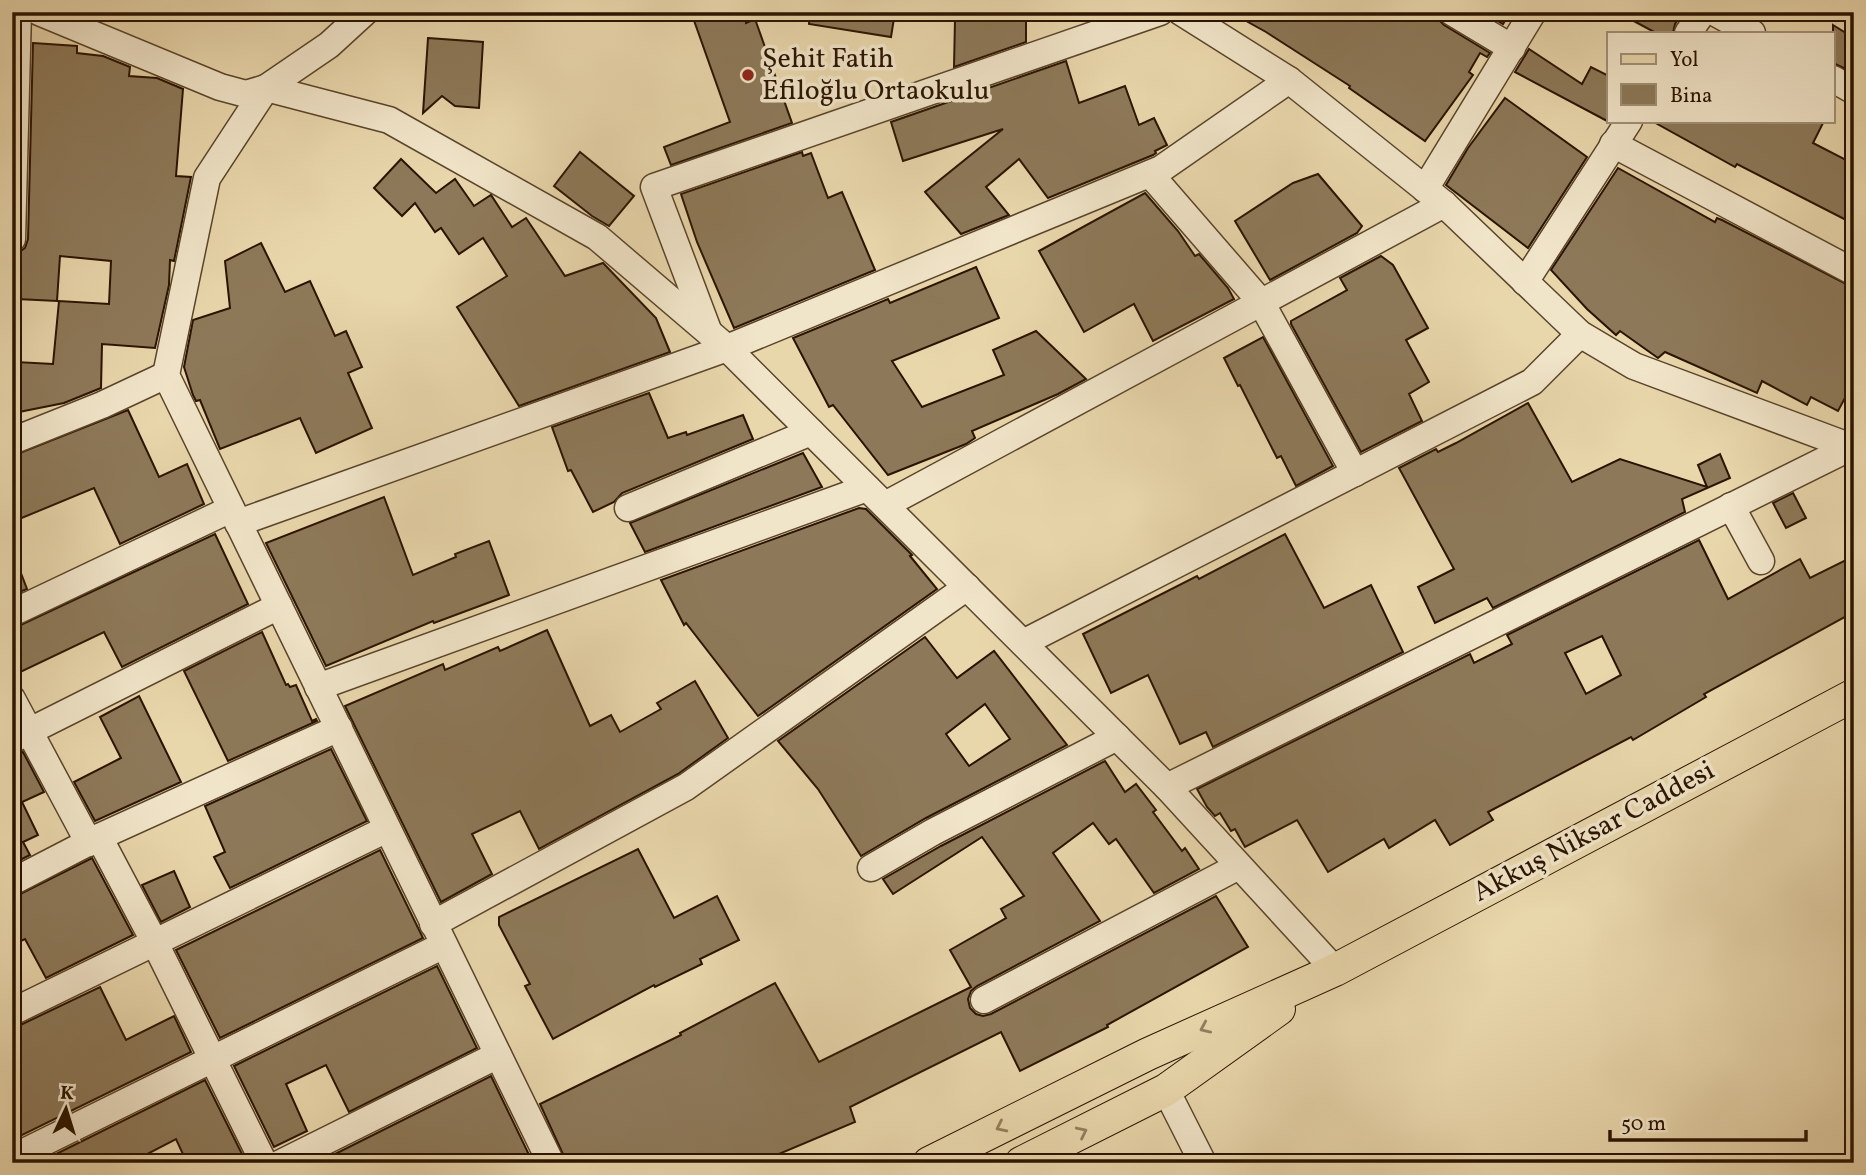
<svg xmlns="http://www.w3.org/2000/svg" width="1866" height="1175" viewBox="0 0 1866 1175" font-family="Vollkorn,serif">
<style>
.building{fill:#8d7959;stroke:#2a1300;stroke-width:2;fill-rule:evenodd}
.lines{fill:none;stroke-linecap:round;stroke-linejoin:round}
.minor-casing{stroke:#5a442b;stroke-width:29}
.major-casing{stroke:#2a1300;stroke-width:34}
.minor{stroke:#f1e5c9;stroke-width:26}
.major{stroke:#e9d7ac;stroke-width:32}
.oneway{stroke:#937f5f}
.poi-dot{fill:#8f2418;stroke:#f1e5c9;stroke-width:2.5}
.labels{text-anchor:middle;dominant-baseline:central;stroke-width:7;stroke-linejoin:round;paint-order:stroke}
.poi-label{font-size:28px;fill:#2a1300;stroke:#f1e5c9;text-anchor:start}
.street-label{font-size:28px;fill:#2a1300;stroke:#f1e5c9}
</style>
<rect width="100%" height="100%" fill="#e9d7ac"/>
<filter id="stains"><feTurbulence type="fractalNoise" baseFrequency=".00286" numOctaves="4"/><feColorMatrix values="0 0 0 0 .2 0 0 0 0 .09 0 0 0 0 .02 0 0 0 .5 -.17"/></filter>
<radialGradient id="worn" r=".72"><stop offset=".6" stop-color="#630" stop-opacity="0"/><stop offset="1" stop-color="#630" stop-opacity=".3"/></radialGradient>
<!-- building -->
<g class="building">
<polygon points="691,12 745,12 746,23 755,19 792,123 671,165 664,147 730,122"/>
<polygon points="810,12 895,12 891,37 809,24"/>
<polygon points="1230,12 1436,12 1439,20 1444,25 1490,53 1487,57 1480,53 1469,72 1473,75 1425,141 1349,88 1350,86 1266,32"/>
<polygon points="1483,12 1510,12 1503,24"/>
<polygon points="1617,12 1683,12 1675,24 1673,33 1656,33"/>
<polygon points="955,20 1026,20 1026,42 954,67"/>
<polygon points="1833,25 1854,38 1854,63 1850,71 1833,63"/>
<polygon points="428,38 483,42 479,108 455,106 442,96 423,113"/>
<polygon points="33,43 77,46 77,53 103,56 130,67 129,76 157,78 183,89 176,176 191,177 174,261 170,260 169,285 155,348 102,344 101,388 64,403 14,413 16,362 53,364 59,301 109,304 111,261 60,256 57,301 17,299 18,253 25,248 28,239"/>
<polygon points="1529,49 1582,84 1591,67 1609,76 1609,122 1515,72"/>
<polygon points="1066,61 1079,103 1125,86 1139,125 1154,118 1167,145 1155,151 1156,153 1153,155 1048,198 1019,159 986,187 1009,215 961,234 925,192 1003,129 903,161 891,122"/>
<polygon points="1505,98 1587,157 1528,248 1446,185 1468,148"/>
<polygon points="1652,121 1824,121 1813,143 1854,164 1854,224 1737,164 1735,167"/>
<polygon points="580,152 634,196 609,226 592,216 554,186"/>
<polygon points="802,152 803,156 811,153 828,198 842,192 875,270 734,328 697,242 681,194"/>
<polygon points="401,159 436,193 455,179 474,206 491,195 512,227 526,218 565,276 603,263 656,318 670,352 519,406 457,307 507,276 483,238 459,254 441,228 435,232 415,203 402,216 374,188"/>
<polygon points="1618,168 1715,222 1717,218 1722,220 1854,288 1854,381 1838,411 1811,397 1807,405 1762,381 1757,393 1665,352 1658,358 1620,331 1616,335 1587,309 1551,270"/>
<polygon points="1318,174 1362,226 1357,233 1270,280 1235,221 1293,183"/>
<polygon points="1145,193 1178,231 1195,256 1199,254 1228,288 1234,299 1153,341 1134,304 1084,332 1039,251"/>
<polygon points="261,243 285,292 310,281 335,336 346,331 362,367 348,373 372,428 316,453 300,418 220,449 200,400 196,401 193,395 184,367 193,320 230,308 225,261"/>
<polygon points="1381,256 1393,265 1428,328 1406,340 1429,382 1409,394 1422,421 1361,452 1291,324 1291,321 1347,290 1340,278"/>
<polygon points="976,267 999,318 892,361 922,407 1004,375 993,350 1036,331 1086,379 1058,394 972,431 975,438 966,444 888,475 833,405 829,407 793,338 888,299 890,303"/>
<polygon points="1263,337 1333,466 1296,486 1281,456 1277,458 1240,385 1238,386 1224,358"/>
<polygon points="649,393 668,438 686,432 687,435 743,415 753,439 622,493 614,502 593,512 571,470 568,471 552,427"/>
<polygon points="1528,403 1572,482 1620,459 1707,487 1698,465 1720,454 1730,478 1682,499 1685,512 1493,608 1487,598 1435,623 1418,587 1454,569 1399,468 1436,449 1438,452 1456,443"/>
<polygon points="128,410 159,477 187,464 204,504 120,544 94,488 12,522 12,456"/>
<polygon points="803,453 822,487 645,552 630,523"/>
<polygon points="1793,493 1806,518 1786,528 1773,503"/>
<polygon points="384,497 413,575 456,557 455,554 489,541 509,595 434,623 433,621 326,666 266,543"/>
<polygon points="859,508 866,509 912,555 910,556 937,589 758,716 686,623 684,625 661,580"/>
<polygon points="215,534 248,604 122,667 104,632 12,676 12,629"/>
<polygon points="1285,534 1324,608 1371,585 1403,652 1213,747 1206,732 1180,744 1148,675 1111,693 1083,634 1197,576 1199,579"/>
<path d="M 1699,540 L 1728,599 L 1800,559 L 1810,578 L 1854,556 L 1854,612 L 1704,694 L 1706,697 L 1633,740 L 1631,737 L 1488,812 L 1493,820 L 1450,845 L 1435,820 L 1389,848 L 1384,839 L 1328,872 L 1297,820 L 1245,847 L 1235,829 L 1231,831 L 1220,813 L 1215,816 L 1207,807 L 1197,789 L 1470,654 L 1474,663 L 1512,644 L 1507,635 ZM 1602,636 L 1621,675 L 1586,694 L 1565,653 Z"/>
<polygon points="14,555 27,589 12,595 12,556"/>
<polygon points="547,630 590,726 611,715 620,732 661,709 657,703 695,681 728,738 678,774 539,849 520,811 472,834 492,874 441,902 345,706 443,664 445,670 498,647 500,651"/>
<polygon points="262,632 286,685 288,684 290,687 296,685 312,721 316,719 317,721 228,761 184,671"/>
<path d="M 925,637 L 957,678 L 994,651 L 1067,745 L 926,818 L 861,856 L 818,789 L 778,741 ZM 985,704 L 1010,739 L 969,766 L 946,734 Z"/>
<polygon points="139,696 181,782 95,821 74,782 121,758 100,717"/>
<polygon points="331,749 367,821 230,888 214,857 225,852 205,806"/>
<polygon points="23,752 44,792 22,802 38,835 23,842 30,855 12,864 12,756"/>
<polygon points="1105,761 1125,792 1136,784 1156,810 1153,812 1182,851 1185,848 1199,869 1154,893 1116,839 1109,844 1093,823 1053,853 1100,921 977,986 971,991 968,999 970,1008 976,1014 983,1016 991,1014 1216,896 1248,947 1107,1025 1108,1027 1020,1071 1001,1032 850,1107 855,1122 774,1156 777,1163 567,1163 540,1104 681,1035 680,1033 775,983 819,1062 971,987 950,950 1006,918 1001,909 1024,896 982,837 893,894 883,879 941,846"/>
<polygon points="638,849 674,918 717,896 739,940 700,959 702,964 655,987 654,985 553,1039 525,986 530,984 499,925 499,917"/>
<polygon points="380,850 423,938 220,1038 176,950"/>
<polygon points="92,858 133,935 46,978 25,939 12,945 12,898"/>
<polygon points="174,871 190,907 161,922 142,885"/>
<polygon points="437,966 477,1048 349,1112 326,1065 286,1084 307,1131 274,1147 234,1066"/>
<polygon points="100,987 126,1040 174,1016 191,1052 12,1140 12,1029"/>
<polygon points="491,1076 533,1163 317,1163"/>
<polygon points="205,1080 245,1160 239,1163 187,1163 176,1139 130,1163 38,1163"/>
</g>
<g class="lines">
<defs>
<g id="minor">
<polyline points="39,12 220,87 246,94 266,88 389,120 597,237 727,348 1167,787 1335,970"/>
<polyline points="365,12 329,45 266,88 207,178 166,375 551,1163"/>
<polyline points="1181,12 1289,80 1444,204 1580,334 1634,366 1854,448"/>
<polyline points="1452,12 1512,48"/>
<polyline points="1714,12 1752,33"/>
<polyline points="1688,33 1703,12"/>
<polyline points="1833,79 1854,91"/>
<polyline points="1613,144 1854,272"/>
<polyline points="1150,174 1261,302 1355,473"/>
<polyline points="1425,189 1533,12"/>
<polyline points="12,239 18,12"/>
<polyline points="1525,282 1629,121"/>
<polyline points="708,330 654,187 1160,12"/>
<polyline points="12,441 102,405 166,375"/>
<polyline points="885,505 1444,204"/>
<polyline points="1731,506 1761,561"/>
<polyline points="628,508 811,432"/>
<polyline points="238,523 727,348 1161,169 1289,80"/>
<polyline points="12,613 231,509"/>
<polyline points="1023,643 1532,382 1580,334"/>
<polyline points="318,687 867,488"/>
<polyline points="12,699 89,843"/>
<polyline points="12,740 279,606"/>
<polyline points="1167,787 1851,447"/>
<polyline points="99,837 155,943 264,1163"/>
<polyline points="871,868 933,832 1117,737"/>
<polyline points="12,882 99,837 339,728"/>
<polyline points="433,924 686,787 967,587"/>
<polyline points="984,1000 1239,866"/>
<polyline points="12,1012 387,829"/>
<polyline points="1166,1090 1203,1163"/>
<polyline points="12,1158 444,945"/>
<polyline points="281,1163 498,1055"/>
</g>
<g id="major">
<polyline points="929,1163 1148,1054 1335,970 1854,695"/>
<polyline points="1021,1163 1166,1090 1279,1009"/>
</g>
</defs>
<!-- minor casing -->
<use href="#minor" class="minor-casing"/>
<!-- major casing -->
<use href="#major" class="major-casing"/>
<!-- minor -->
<use href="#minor" class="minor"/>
<!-- major -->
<use href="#major" class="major"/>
</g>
<!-- one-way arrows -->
<defs><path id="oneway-chevron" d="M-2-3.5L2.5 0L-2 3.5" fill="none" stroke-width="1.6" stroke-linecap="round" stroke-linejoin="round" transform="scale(1.75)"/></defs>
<g class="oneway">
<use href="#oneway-chevron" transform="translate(1205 1028) rotate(156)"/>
<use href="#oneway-chevron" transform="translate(1001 1127) rotate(154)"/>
<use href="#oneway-chevron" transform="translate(1082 1132) rotate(-26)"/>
</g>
<!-- markers -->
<circle class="poi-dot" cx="748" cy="75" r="7"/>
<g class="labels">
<!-- poi labels -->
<g class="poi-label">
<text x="762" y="59">Şehit Fatih<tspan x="762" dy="32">Efiloğlu Ortaokulu</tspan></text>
</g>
<!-- street labels -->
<g class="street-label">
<text transform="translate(1594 832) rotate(-28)">Akkuş Niksar Caddesi</text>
</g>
</g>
<!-- margin -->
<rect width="1866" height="1175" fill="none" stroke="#e9d7ac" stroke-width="42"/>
<rect x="14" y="14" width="1838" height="1147" fill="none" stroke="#2a1300" stroke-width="3.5"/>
<rect x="21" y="21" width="1824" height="1133" fill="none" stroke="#2a1300" stroke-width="2"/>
<!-- legend -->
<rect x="1607" y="32" width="228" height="91" fill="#f1e5c9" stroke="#a19179" stroke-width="2"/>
<rect x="1621" y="54" width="35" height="10" fill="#e9d7ac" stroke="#a19179" stroke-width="2"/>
<text x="1670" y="66" font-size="21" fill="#2a1300">Yol</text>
<rect x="1621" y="84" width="35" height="21" fill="#8d7959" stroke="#a19179" stroke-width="2"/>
<text x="1670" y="102" font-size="21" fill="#2a1300">Bina</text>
<!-- north arrow -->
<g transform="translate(66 1109) rotate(4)" stroke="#f1e5c9" stroke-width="5" paint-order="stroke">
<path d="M0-5L12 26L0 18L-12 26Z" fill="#2a1300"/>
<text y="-10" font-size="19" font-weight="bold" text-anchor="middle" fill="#2a1300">K</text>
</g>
<!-- scale -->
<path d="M1610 1130v10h196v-10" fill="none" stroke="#2a1300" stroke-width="3.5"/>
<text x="1621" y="1130" font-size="21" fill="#2a1300" stroke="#f1e5c9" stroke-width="5" paint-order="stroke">50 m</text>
<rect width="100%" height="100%" filter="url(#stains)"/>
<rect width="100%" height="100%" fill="url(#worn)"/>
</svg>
